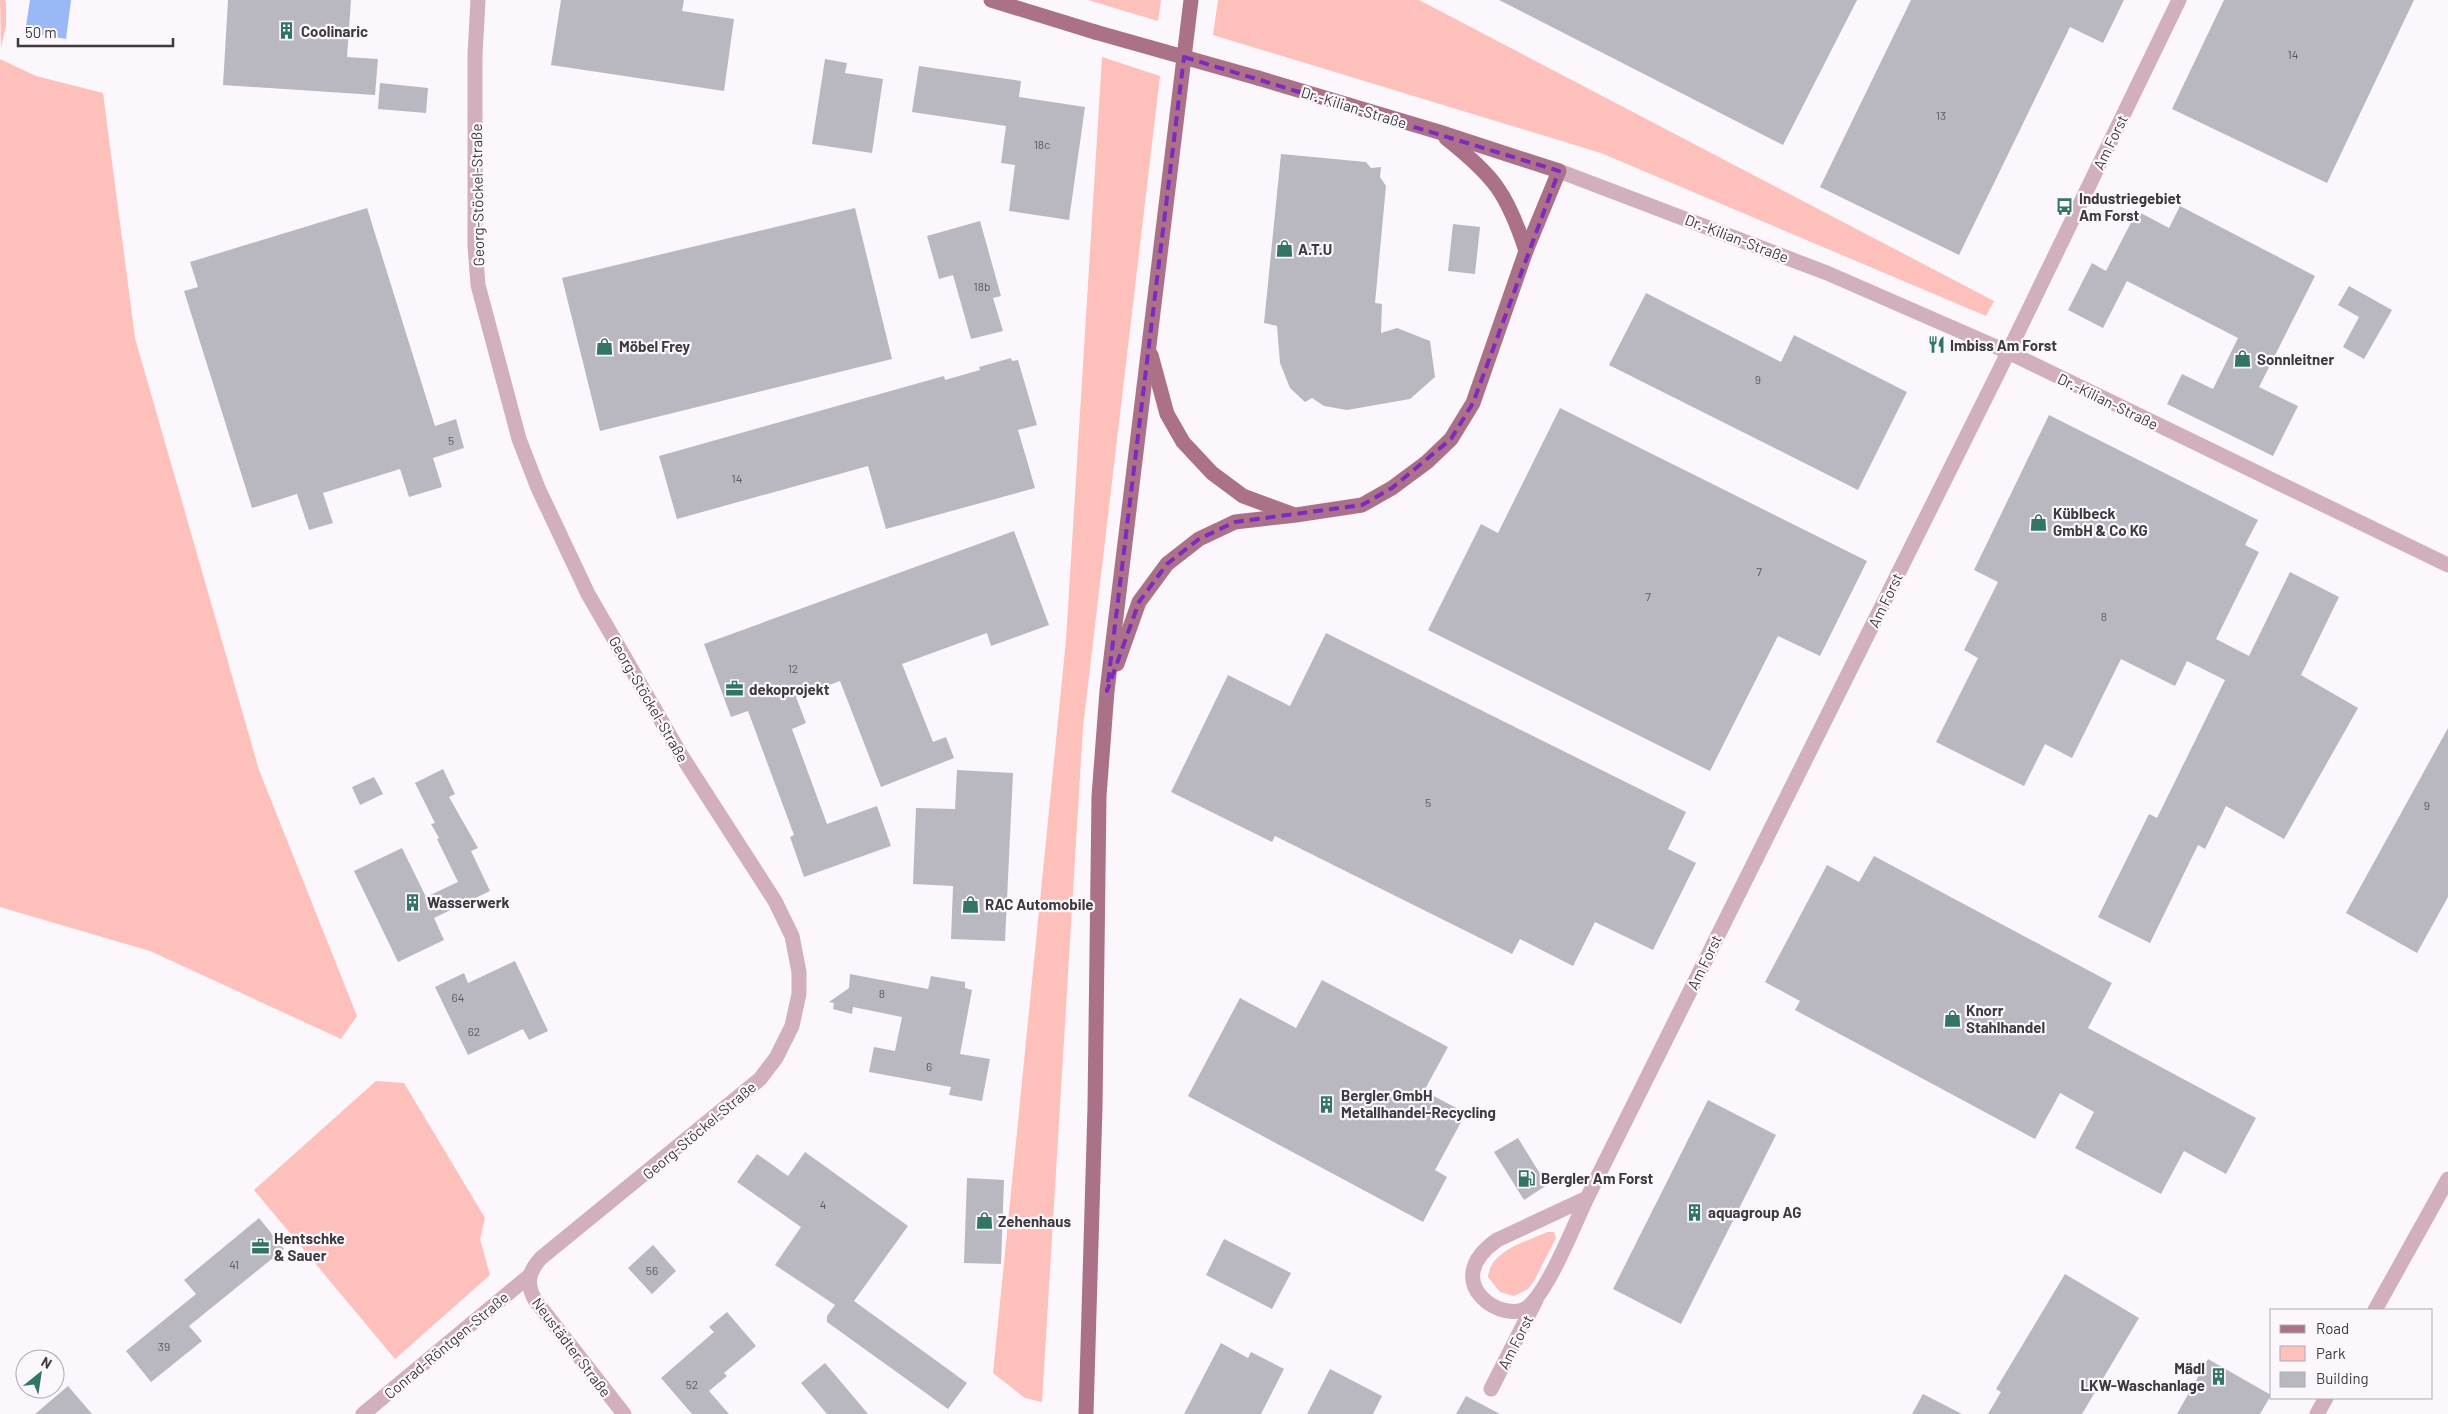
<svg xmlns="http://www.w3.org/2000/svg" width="2448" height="1414" viewBox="0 0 2448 1414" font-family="Barlow,sans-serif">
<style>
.green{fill:#fec0bb}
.water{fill:#9ab8f5}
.building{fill:#b9b8c0}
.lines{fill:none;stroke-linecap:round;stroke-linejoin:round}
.street{stroke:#d1afbc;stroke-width:15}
.primary{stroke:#ab7189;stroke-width:15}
.primary-bridge{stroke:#ab7189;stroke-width:15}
.marked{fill:none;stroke:#7b2cbf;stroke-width:4;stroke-dasharray:10 6;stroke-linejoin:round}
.labels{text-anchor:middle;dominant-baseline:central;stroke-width:4.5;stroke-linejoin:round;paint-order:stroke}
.number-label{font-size:12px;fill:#5d5a5e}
.poi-label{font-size:15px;font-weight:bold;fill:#3e3b3e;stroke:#fcf6fd;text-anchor:start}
.street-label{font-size:15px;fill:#3e3b3e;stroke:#fcf6fd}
</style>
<rect width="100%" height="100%" fill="#fcf6fd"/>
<!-- green -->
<g class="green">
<polygon points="0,0 5,0 6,3 6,26 1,48"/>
<polygon points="1088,0 1161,0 1158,21"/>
<polygon points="1218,0 1419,0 1994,301 1986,316 1601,153 1213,35"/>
<polygon points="1102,57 1160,76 1083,727 1042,1402 1025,1398 993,1373 1066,640"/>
<polygon points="0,59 36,76 103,93 135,338 259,770 357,1016 341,1039 150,951 0,907"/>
<polygon points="376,1081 404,1083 485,1218 480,1239 490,1275 395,1359 254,1190"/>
<path d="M 1547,1232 L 1554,1232 L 1556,1238 L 1534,1281 L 1528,1289 L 1514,1296 L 1500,1292 L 1488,1277 C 1491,1250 1526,1242 1547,1232 Z"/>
</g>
<!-- water -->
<polygon class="water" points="30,0 71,0 66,39 25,32"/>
<!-- building -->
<g class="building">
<polygon points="228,0 351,0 347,57 378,59 375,95 223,85"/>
<polygon points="561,0 684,0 682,11 734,19 724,91 551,65"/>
<polygon points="1499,0 1857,0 1783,145"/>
<polygon points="1911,0 2124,0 2103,43 2070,27 1959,255 1820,187"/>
<polygon points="2224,0 2414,0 2327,183 2172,109"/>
<polygon points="825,59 847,63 845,73 883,79 872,153 812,144"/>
<polygon points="919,66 1021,81 1019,97 1085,107 1069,220 1009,211 1015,165 1001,163 1006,126 912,112"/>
<polygon points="380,83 428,88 426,113 378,109"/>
<polygon points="1281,154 1366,162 1371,168 1381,167 1380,177 1386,186 1375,303 1382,304 1381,333 1397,328 1430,341 1435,377 1410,399 1347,410 1324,406 1312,398 1305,402 1290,388 1280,363 1277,326 1264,323"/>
<polygon points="2180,206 2315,276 2259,387 2298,406 2273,456 2167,404 2182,374 2213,389 2238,338 2127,281 2103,328 2068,310 2092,263 2106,271 2137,211 2169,228"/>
<polygon points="367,208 435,426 456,419 464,448 433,458 442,487 409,497 400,469 323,493 333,523 309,530 297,494 252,508 184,291 198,287 190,262"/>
<polygon points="855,208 892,359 600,431 562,278"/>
<polygon points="980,221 1001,296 993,298 1003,331 971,339 953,275 939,279 927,236"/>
<polygon points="1453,224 1480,227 1475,274 1448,271"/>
<polygon points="2349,286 2392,310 2364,359 2343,347 2359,317 2338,305"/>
<polygon points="1646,293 1781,362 1794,335 1907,392 1858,490 1609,365"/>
<polygon points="1011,358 1012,361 1018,360 1037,425 1018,430 1035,488 886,529 868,466 677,519 659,456 944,376 945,380 980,370 979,367"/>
<polygon points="1560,408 1867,561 1820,656 1778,636 1710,771 1428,630 1481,524 1498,533"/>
<polygon points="2049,415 2258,520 2245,545 2259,552 2216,639 2249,656 2290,572 2339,597 2301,675 2358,708 2284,839 2226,806 2205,849 2198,845 2150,943 2098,917 2149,814 2157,818 2225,680 2187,661 2175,686 2121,659 2072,758 2045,744 2024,786 1936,742 1978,658 1964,650 1998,582 1974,570"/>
<polygon points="1014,531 1049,625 991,646 987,633 902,664 933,742 946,737 954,758 881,787 840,681 796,697 806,723 792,729 827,824 877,806 891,846 804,877 790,837 794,835 748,711 731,717 704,644"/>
<polygon points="1326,633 1686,812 1668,849 1696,863 1653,950 1595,922 1573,966 1520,939 1512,954 1275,836 1272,842 1171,792 1228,675 1290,706"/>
<polygon points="2448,728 2448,897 2417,953 2346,913"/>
<polygon points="443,769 455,794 449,797 478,848 471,851 490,891 434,918 444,940 398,962 354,871 402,848 426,897 458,882 437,839 439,838 431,824 435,823 415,783"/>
<polygon points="957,770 1013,773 1005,941 951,939 953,886 913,884 916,808 955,809"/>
<polygon points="374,777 383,794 360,805 352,787"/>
<polygon points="1874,856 2112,983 2088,1028 2256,1118 2226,1174 2184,1151 2161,1194 2075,1148 2094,1112 2060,1093 2035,1139 1795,1010 1800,1001 1765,982 1827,865 1859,882"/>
<polygon points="515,961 548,1031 529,1040 523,1029 468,1055 435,987 464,973 468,983"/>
<polygon points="850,974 928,989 931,976 965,982 965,988 972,990 960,1054 990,1059 982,1101 949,1095 951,1087 869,1072 874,1047 895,1051 902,1017 853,1007 852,1014 833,1009 834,1003 829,1002 849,988"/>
<polygon points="1322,980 1448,1047 1424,1091 1466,1113 1435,1170 1447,1177 1423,1222 1188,1096 1240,998 1296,1028"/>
<polygon points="1708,1100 1776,1135 1681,1324 1613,1289"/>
<polygon points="1518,1138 1547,1185 1524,1200 1494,1152"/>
<polygon points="805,1152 908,1226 854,1301 967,1383 948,1409 827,1322 827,1316 835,1305 775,1265 801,1227 737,1182 757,1154 788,1176"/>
<polygon points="967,1178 1004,1180 1001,1264 964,1263"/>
<polygon points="259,1218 284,1249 189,1326 202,1341 151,1382 126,1351 196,1294 184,1280"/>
<polygon points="1224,1239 1291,1273 1272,1309 1206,1275"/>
<polygon points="653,1245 676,1271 652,1294 628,1268"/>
<polygon points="2065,1274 2139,1318 2082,1414 1988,1414 2001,1392 1996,1389"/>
<polygon points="727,1312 756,1346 724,1373 727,1376 709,1391 729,1414 692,1414 661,1378 714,1332 709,1327"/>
<polygon points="1221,1343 1248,1358 1251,1352 1284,1369 1261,1414 1184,1414"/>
<polygon points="2208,1359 2271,1395 2260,1414 2177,1414"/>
<polygon points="825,1363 868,1414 827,1414 801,1383"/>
<polygon points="1330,1369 1382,1396 1373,1414 1307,1414"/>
<polygon points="68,1386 92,1414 35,1414"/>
<polygon points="1923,1394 1962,1414 1912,1414"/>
<polygon points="1466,1396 1500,1414 1456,1414"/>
</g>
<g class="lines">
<!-- street -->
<g class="street">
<path d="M 478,0 L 475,55 L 475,246 L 478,285 L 519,439 L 538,488 L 588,594 L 681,755 L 775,901 L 792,936 L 799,972 L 799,994 L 792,1026 L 776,1058 L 760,1079 L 541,1258 C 528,1272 526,1284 535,1300 L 624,1414"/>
<polyline points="1559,171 1827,273 2008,352 2448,565"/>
<path d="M 1587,1198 C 1574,1225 1550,1287 1529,1306 C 1506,1327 1436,1283 1497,1240 L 1587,1198 L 1999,371 L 2179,0"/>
<polyline points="2375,1310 2448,1179"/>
<polyline points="1491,1389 1536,1300"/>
<polyline points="363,1414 529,1276"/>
<polyline points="2317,1414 2326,1398"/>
</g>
<!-- primary -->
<g class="primary">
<polyline points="991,0 1095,32"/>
<path d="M 1446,138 C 1494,176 1507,193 1526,251"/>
<polyline points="1151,355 1167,414 1183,442 1212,473 1243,496 1292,514"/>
<polyline points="1117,664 1139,602 1167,564 1199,539 1235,522 1296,515 1362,505 1392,488 1427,462 1451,439 1473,403 1526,251 1559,171 1439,132 1258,78"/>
<polyline points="1086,1414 1095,1107 1099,796 1107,691 1191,0"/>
</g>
<!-- primary-bridge -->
<polyline class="primary-bridge" points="1095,32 1258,78"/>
</g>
<!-- marked area -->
<path class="marked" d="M 1184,57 L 1559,171 L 1473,403 L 1451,439 L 1392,488 L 1362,505 L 1235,522 L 1199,539 L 1167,564 L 1139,602 L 1107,691 Z"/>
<!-- icons -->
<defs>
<symbol id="building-bare" viewBox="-9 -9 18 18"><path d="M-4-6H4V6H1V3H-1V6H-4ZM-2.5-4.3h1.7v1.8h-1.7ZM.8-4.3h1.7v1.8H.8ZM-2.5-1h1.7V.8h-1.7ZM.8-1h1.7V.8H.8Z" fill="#337565" stroke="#fcf6fd" stroke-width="2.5" paint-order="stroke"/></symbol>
<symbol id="bus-bare" viewBox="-9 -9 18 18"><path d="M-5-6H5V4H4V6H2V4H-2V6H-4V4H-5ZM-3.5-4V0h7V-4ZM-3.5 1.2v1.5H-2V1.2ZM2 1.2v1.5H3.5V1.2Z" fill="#337565" stroke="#fcf6fd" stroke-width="2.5" paint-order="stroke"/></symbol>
<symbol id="shop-bare" viewBox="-9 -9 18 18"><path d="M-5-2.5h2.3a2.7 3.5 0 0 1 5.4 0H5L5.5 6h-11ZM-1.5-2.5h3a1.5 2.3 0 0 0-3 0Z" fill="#337565" stroke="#fcf6fd" stroke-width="2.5" paint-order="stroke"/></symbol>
<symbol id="restaurant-bare" viewBox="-9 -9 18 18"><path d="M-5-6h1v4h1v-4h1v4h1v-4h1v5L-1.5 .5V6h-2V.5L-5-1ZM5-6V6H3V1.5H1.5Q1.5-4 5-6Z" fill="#337565" stroke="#fcf6fd" stroke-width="2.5" paint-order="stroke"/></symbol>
<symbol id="office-bare" viewBox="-9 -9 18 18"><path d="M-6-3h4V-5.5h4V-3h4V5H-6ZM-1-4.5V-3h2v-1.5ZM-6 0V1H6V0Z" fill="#337565" stroke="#fcf6fd" stroke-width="2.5" paint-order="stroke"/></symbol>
<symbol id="fuel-bare" viewBox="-9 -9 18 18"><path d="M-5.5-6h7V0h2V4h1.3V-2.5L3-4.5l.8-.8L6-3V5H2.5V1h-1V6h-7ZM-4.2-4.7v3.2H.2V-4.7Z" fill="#337565" stroke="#fcf6fd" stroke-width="2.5" paint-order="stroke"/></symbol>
</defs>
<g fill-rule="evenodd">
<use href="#building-bare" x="274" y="18" width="25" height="25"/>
<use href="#bus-bare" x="2052" y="194" width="25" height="25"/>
<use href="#shop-bare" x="1272" y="236" width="25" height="25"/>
<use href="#restaurant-bare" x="1924" y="332" width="25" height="25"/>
<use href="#shop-bare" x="592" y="334" width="25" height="25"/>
<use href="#shop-bare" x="2230" y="346" width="25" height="25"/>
<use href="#shop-bare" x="2026" y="510" width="25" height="25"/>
<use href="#office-bare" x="722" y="676" width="25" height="25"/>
<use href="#building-bare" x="400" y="890" width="25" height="25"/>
<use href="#shop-bare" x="958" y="892" width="25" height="25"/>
<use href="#shop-bare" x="1940" y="1006" width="25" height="25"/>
<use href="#building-bare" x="1314" y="1092" width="25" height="25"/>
<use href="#fuel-bare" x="1514" y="1166" width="25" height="25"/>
<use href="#building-bare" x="1682" y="1200" width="25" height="25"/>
<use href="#shop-bare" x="972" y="1208" width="25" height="25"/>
<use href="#office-bare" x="248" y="1234" width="25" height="25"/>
<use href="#building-bare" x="2206" y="1364" width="25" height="25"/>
</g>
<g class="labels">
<!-- number labels -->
<g class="number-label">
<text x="2293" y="54">14</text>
<text x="1941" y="115">13</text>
<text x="1042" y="144">18c</text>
<text x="982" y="286">18b</text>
<text x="1758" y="379">9</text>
<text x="451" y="440">5</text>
<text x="737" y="478">14</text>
<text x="1759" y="571">7</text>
<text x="1648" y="596">7</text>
<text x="2104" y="616">8</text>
<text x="793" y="668">12</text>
<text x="1428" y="802">5</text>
<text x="2427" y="805">9</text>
<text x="882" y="993">8</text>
<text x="458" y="997">64</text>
<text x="474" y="1031">62</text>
<text x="929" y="1066">6</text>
<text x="823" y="1204">4</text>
<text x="234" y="1264">41</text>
<text x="652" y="1270">56</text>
<text x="164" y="1346">39</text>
<text x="692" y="1384">52</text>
</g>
<!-- poi labels -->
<g class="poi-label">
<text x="301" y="31">Coolinaric</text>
<text x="2079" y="198">Industriegebiet<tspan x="2079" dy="17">Am Forst</tspan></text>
<text x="1298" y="249">A.T.U</text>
<text x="1950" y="345">Imbiss Am Forst</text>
<text x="619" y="346">Möbel Frey</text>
<text x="2257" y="359">Sonnleitner</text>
<text x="2053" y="513">Küblbeck<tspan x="2053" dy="17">GmbH &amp; Co KG</tspan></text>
<text x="749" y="689">dekoprojekt</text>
<text x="427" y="902">Wasserwerk</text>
<text x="985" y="904">RAC Automobile</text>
<text x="1966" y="1010">Knorr<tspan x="1966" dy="17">Stahlhandel</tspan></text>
<text x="1341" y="1095">Bergler GmbH<tspan x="1341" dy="17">Metallhandel-Recycling</tspan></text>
<text x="1541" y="1178">Bergler Am Forst</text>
<text x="1708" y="1212">aquagroup AG</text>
<text x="998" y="1221">Zehenhaus</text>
<text x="274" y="1238">Hentschke<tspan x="274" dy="17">&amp; Sauer</tspan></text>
<text x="2205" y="1368" text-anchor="end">Mädl<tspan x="2205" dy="17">LKW-Waschanlage</tspan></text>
</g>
<!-- street labels -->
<g class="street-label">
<text transform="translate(1354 107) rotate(17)">Dr.-Kilian-Straße</text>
<text transform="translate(2110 142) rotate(-64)">Am Forst</text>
<text transform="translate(477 195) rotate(-91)">Georg-Stöckel-Straße</text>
<text transform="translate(1737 238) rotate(21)">Dr.-Kilian-Straße</text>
<text transform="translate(2108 401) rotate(26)">Dr.-Kilian-Straße</text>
<text transform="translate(1885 600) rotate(-64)">Am Forst</text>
<text transform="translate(649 699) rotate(60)">Georg-Stöckel-Straße</text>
<text transform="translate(1704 962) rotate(-64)">Am Forst</text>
<text transform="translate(699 1130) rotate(-40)">Georg-Stöckel-Straße</text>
<text transform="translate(1515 1342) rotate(-63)">Am Forst</text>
<text transform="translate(446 1345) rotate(-40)">Conrad-Röntgen-Straße</text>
<text transform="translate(572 1347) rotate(53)">Neustädter Straße</text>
</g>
</g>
<!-- legend -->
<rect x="2270" y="1309" width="162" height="90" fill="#fcf6fd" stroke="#b0abb1"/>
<rect x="2280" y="1325" width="25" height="8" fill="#ab7189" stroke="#b0abb1"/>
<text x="2316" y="1334" font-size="15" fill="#3e3b3e">Road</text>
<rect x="2280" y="1346" width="25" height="15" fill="#fec0bb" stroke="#b0abb1"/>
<text x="2316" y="1359" font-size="15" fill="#3e3b3e">Park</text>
<rect x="2280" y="1372" width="25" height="15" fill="#b9b8c0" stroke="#b0abb1"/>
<text x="2316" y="1384" font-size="15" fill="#3e3b3e">Building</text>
<!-- north arrow -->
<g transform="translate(40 1374) rotate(30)"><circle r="24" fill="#fcf6fd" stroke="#b0abb1"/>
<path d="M0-4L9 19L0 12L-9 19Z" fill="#337565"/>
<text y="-8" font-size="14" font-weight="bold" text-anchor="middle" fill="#3e3b3e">N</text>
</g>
<!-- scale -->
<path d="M18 38v8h155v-8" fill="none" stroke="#3e3b3e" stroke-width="2.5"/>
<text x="25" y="38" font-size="15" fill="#3e3b3e" stroke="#fcf6fd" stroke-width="4" paint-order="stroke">50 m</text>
</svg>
